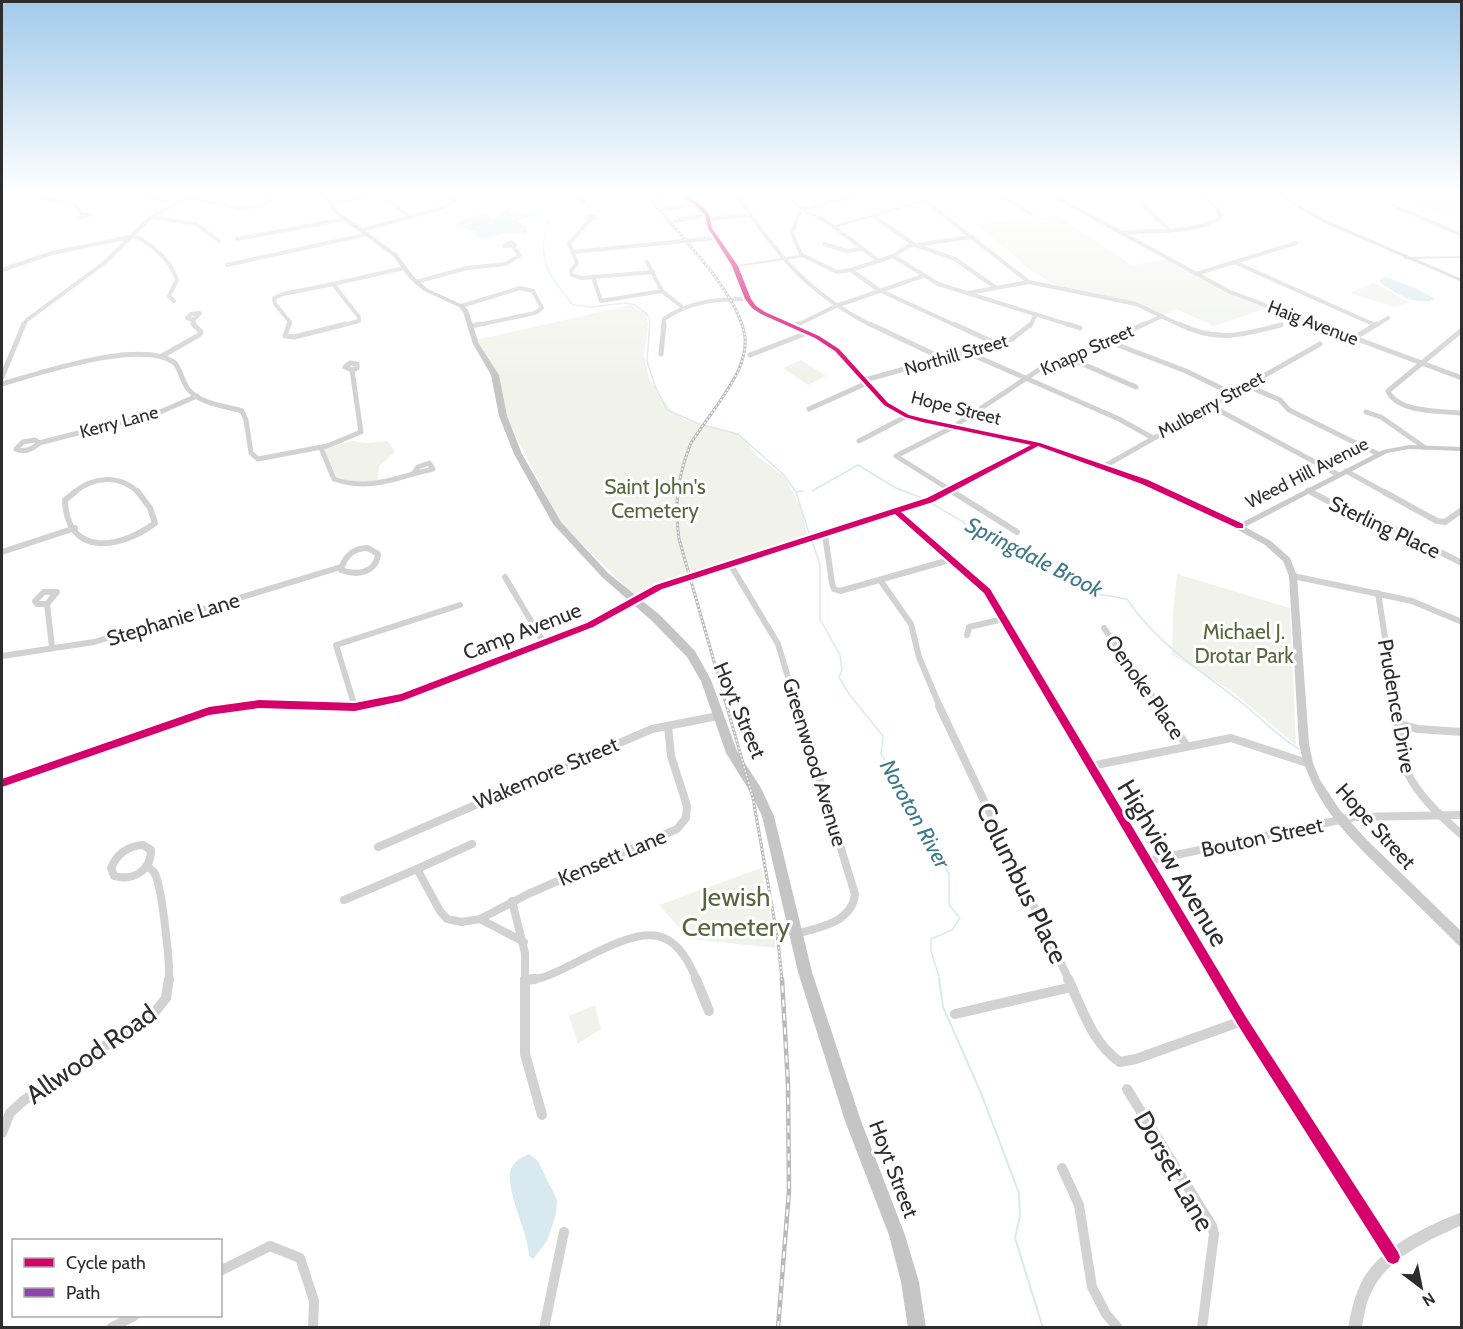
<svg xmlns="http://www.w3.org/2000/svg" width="1463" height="1329" viewBox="0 0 1463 1329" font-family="Cabin,sans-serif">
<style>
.green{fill:#f1f3eb}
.water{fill:#d8eaf0}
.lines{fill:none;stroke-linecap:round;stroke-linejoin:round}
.stream-far1{stroke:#d8eaf0;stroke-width:1.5}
.stream{stroke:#d8eaf0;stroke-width:2}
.minor-far4{stroke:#d2d2d2;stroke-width:4}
.minor-far3{stroke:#d2d2d2;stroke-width:5}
.minor-far2{stroke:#d2d2d2;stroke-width:6}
.minor-far1{stroke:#d2d2d2;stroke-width:8}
.minor{stroke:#d2d2d2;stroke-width:10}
.tertiary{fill:#d2d2d2;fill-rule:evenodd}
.secondary{fill:#cbcbcb;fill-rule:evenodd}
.primary{fill:#c5c5c5;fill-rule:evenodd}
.rail-far1-casing{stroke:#b9b9b9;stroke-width:3}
.rail-casing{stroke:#b9b9b9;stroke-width:4.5}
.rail-far1{stroke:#fff;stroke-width:1.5;stroke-dasharray:2;stroke-linecap:butt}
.rail{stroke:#fff;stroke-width:2;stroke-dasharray:7;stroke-linecap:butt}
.cycleway-casing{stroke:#fff;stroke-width:4}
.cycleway{fill:#d6006c;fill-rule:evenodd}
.labels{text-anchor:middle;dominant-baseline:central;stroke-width:6;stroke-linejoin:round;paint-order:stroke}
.far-street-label{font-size:18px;fill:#2d2d2d;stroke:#fff}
.park-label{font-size:21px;fill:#56673c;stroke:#fff}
.street-label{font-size:21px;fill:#2d2d2d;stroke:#fff}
.water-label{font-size:22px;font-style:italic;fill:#3e798c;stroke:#fff}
.near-street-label{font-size:26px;fill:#2d2d2d;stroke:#fff}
.near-park-label{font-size:26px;fill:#56673c;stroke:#fff}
</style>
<rect width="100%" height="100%" fill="#fff"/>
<!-- green -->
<g class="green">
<polygon points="1439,194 1461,194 1461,216 1444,215 1413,201"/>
<polygon points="1059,216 1132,265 1168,259 1212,283 1270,307 1214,326 1176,309 1162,316 1136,304 1074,293 1052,283 1029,269 976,224"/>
<polygon points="1373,283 1377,284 1410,303 1394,307 1350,293"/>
<polygon points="630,305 646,313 648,324 644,355 649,379 662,398 671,410 685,420 735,433 745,440 757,456 785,477 802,510 808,539 636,597 560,522 507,419 500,383 476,340"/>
<polygon points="801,360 826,376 808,385 783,368"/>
<polygon points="352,441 366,443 388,441 395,452 379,466 378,481 361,485 336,476 324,449"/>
<polygon points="1177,574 1290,608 1296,745 1232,691 1172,655 1173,613"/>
<polygon points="761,868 776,948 689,939 659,905"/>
<polygon points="595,1005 601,1029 578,1044 569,1016"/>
</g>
<!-- water -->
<g class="water">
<path d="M 505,209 L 511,210 L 510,215 C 524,217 533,207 547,211 L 517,221 L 528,227 L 526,234 L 508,233 L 483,239 L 475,235 L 476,231 L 457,227 L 456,223 L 475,215 L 488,213 L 493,220 Z"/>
<path d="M 1385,277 L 1418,289 L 1435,299 C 1416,307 1397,294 1381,283 L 1379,281 Z"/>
<path d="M 529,1154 L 538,1161 L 557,1200 L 556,1214 L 547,1241 L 533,1259 L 529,1256 C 528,1232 504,1187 511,1169 C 514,1161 522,1157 529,1154 Z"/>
</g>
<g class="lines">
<!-- stream-far1 -->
<g class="stream-far1">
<polyline points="508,209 528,201 531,196 529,194"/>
<path d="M 539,214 L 549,223 C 534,258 551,278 573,305 L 590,307 L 626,303 L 635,305 L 646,313 L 650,320 L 647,361 L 655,386 L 667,410 L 699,424 L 738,434 L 784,475 L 796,492 L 810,536"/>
<polyline points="812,491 858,465 896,488 922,498"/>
<polyline points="797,492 803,491"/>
<path d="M 931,503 L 1028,560 L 1098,594 L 1127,599 C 1157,644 1200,670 1242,703 C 1261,718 1278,737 1299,749"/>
<polyline points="812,541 820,564 820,619 840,655 842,670 839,677 849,694 883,736 881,754 915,809 924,831 949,874 949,905 960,918 952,930 931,939 931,951 940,980"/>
</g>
<!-- stream -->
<polyline class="stream" points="939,979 943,1007 981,1093 1019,1193 1020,1216 1015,1238 1043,1328"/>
<!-- minor-far4 -->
<g class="minor-far4">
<polyline points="29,194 74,205 83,215"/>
<polyline points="138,194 168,201"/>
<polyline points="380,194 410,217"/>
<polyline points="571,194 589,205"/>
<path d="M 736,194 C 778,255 805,292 873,326"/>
<polyline points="788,194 801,210 862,194"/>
<polyline points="916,194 1029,282"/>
<polyline points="998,194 1031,214"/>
<polyline points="1050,194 1230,292 1321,326"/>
<polyline points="1131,194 1167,228"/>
<polyline points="189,197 242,209 266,204 268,194"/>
<polyline points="655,197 672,194"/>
<polyline points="330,203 379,194"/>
<polyline points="1394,206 1462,235"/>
<polyline points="664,209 697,204"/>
<polygon points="83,215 90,215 78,218"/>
<polygon points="589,216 594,216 596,218 589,219 587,217"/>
<polyline points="873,216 915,245 955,259 995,287"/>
<polyline points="151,217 196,224 219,241"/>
<polyline points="591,219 569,243 577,263 571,271 572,275 582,278 653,272"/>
<polyline points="709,219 751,215"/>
<polyline points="675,221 707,215"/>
<polyline points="834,227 879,261"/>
<polyline points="363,230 445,207 456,201 443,194"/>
<path d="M 1121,233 C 1150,230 1197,234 1221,217 L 1217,208 L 1200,194"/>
<path d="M 132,235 C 151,243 171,260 177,280 L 169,296 L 174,301"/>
<polyline points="237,239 346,219"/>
<polygon points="511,242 515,245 504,246"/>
<polyline points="824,244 847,251 862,249"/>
<polyline points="573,252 715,238"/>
<polyline points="802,255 837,272 851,270 893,256 909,246 972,237"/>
<polyline points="893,256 938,284 1073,326"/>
<polyline points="647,262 662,291 681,306"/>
<polyline points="1234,262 1375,325"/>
<polyline points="227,265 368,234"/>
<polyline points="2,270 52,253 130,237"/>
<polyline points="851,270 879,290 957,326"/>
<polyline points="1196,274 1296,243"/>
<polyline points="593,277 601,301 662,291"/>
<polyline points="416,282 467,268 506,264 520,255 513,247"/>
<polyline points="333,284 404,268"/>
<polyline points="968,293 1029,282 1136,304 1182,326"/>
<polyline points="461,306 520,288 533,291 542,308 535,313 473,326"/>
<polygon points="200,313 193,320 187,318 191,314"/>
<polyline points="193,320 195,326"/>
<polyline points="23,326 27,320 104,263 151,217 194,194"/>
<polyline points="289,326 290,322 275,304 274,298 283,294 333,284 359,317 359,321 339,326"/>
<path d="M 663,326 L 664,319 C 690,301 717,299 748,299"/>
<polyline points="795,326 836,306 923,276"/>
<polyline points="1030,326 1036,314"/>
<polyline points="1141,326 1162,316"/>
<polyline points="1278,326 1281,325"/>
<polyline points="1375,326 1388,318"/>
</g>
<!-- minor-far3 -->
<g class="minor-far3">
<polyline points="289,324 285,336 294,337 346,324"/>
<polyline points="870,324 944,359"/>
<polyline points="954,324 997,344"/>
<polyline points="1068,324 1080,328"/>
<path d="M 1179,324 C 1218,343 1241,335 1281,325"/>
<polyline points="1317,324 1462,378"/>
<polyline points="472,326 480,324"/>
<polyline points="793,327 798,324"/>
<path d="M 1462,330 L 1388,391 C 1397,413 1442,411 1462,413"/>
<polyline points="1354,338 1377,324"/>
<polyline points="1107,341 1186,371 1233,394"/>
<polyline points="966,352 1119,419 1153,438"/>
<polyline points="661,354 664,324"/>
<polyline points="750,355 807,333"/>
<polyline points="162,356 199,335 201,332 193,324"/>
<polyline points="1069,358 1136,387"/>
<polygon points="350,363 357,364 357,368 352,370 345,367"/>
<polyline points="2,377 24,324"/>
<polyline points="865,380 1012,339 1031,324"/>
<path d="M 2,384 C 41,373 141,338 175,363 C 181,371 182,381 188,389 C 200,404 225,406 242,411 L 246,420 L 251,453 L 258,459 L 327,446 L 361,432 L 352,370"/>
<polyline points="1248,386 1280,400 1289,410 1378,454"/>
<polyline points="1211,406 1339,475"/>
<polyline points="809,409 867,383"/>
<polyline points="1366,412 1381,417 1424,447"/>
<path d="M 35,440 L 39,443 C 33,449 24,453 16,449 L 23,442 Z"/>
<polyline points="859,441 907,416"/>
<polyline points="39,443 160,412 197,396"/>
<path d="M 321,448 L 334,479 C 362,489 386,482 413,474"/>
<polygon points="429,463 433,469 413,474 418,467"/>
<polyline points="1103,467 1320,344"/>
<polyline points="1346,471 1386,493"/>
<polyline points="1308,490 1314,493"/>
<path d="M 73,493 C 94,476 120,474 139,493"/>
<polyline points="955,493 896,456 953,427 1043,367 1081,354 1144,324"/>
</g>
<!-- minor-far2 -->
<g class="minor-far2">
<path d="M 75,492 L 65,500 C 67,558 121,549 155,523 L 150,508 L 138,492"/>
<polyline points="953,492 1017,532"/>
<polyline points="1311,492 1341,508 1385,524 1462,563"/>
<polyline points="1384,492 1437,521 1445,522 1462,510"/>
<polyline points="896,511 987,591 1056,707"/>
<polyline points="825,535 832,583 834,589 840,591 953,559"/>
<path d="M 368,548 L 378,554 C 376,573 357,576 341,570 C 344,556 354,548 368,548 Z"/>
<polyline points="2,552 75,528"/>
<polyline points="730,564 778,644 797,707"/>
<polyline points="1293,576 1412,601 1462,622"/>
<polyline points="505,577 544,643"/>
<polyline points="880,580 911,624 919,657 940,707"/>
<polygon points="44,592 57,592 47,604 37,604 35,601"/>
<polyline points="1378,593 1396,707"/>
<polyline points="47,604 52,647"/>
<polyline points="1104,628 1160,707"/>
<polyline points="967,635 969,627 1003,619"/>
<polyline points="2,656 94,642 341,567"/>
<polyline points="355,707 336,645 460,605"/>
</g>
<!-- minor-far1 -->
<g class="minor-far1">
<polyline points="939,706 1069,980"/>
<polyline points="1055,706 1218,980"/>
<polyline points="1159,706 1187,746"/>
<path d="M 1396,706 L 1407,772 C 1420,798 1441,816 1462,835"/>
<polyline points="1398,724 1418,729 1462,732"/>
<polyline points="1091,766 1231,738 1307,763"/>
<polyline points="472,844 417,869 440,911 447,919 462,922 480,919 528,894 677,829 686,818 687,806 671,756 668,726"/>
<path d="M 143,845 L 151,850 C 151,871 133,881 114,876 L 111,868 C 117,854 128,846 143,845 Z"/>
<polyline points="378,847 652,729 718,716"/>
<polyline points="1148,861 1354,817 1462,815"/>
<path d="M 147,866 C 149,868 152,870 154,872 C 162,884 170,964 169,980"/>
<polyline points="344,900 417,869"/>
<polyline points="512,901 525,953 525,980"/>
<polyline points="480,919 524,942"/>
<path d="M 795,934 C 818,928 852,923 855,894 L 797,706"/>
<path d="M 526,980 C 532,979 539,979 544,977 C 575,967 633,924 664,938 C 681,945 690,965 697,980"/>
</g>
<!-- minor -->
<g class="minor">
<polyline points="525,979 525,1054 542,1115"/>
<polyline points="696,979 709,1011"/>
<path d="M 1068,979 C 1082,1008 1092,1043 1120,1062 L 1136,1059 L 1242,1021"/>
<polyline points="1217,979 1392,1257"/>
<polyline points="526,980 535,979"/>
<polyline points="955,1014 1072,987"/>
<polyline points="1127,1089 1212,1226 1214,1234 1202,1328"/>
<polyline points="2,1133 10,1113 23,1101 155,1012 166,998 169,979"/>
<polyline points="1062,1168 1079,1205 1092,1287 1106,1314 1118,1328"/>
<polyline points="220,1271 270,1246 300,1258 314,1301 313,1328"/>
<polyline points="111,1328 134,1316"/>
<polyline points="544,1328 564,1232"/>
</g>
<!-- tertiary -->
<g class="tertiary">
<polygon points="945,194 952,194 834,228 817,218 802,212 794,233 804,256 799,258 735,267 733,266 799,255 790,233 799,209 821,216 835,225"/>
<polygon points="1462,256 1462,258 1405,259 1403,258 1405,257"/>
<polygon points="1038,442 1041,444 1040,445 932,502 662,589 593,627 405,699 355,710 259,707 209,714 2,787 2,779 209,708 259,701 355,704 401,694 587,623 656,585 928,498"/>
<path d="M 1462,1212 L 1462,1225 C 1430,1240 1388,1257 1372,1291 C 1366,1302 1364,1315 1362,1328 L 1348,1328 C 1351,1311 1355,1294 1363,1279 C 1383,1245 1427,1226 1462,1212 Z"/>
</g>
<!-- secondary -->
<g class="secondary">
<path d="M 675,194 L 681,194 L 699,203 L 709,214 L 712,228 L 738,266 L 751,299 L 756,306 L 765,312 L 819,336 L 839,349 L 888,403 L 909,415 L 925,419 L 1040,443 L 1157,484 L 1239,524 L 1383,450 L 1409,445 L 1462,447 L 1462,451 L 1409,449 L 1387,453 L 1245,527 L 1271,541 L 1290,558 L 1297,576 L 1309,744 L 1313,763 L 1320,780 L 1340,810 L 1366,839 L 1462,932 L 1462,947 L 1458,945 C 1437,924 1416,903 1395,883 C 1352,840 1312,806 1299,744 L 1289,576 L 1283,561 L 1265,545 L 1216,518 L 1151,488 L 1036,446 L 922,422 L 905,417 L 884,405 L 835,351 L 815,338 L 761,314 L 752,308 L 745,299 L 732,266 L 708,228 L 705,215 L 695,205 Z"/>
<polygon points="1276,194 1281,194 1326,220 1462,279 1462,282 1322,222"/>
</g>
<!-- primary -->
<polygon class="primary" points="322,194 328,194 338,211 397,254 414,277 428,289 463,305 468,310 479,344 499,375 507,416 522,454 561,522 608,573 660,615 695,651 711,680 737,751 761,788 774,816 812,972 861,1121 905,1235 919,1282 926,1328 908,1328 901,1282 889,1235 845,1121 798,972 762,816 752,795 726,753 701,681 687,657 652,621 602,577 553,524 514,454 499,416 491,375 473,344 463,312 459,307 424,291 410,279 393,256 334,213"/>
<defs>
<path id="rail-far1" d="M 645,194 C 675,230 738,291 745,337 C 746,348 743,359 739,369 C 729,392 705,421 691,443 C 678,475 674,504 679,539 L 753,798 L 778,941 L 782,980"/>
<polyline id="rail" points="778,1328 789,1191 788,1084 782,979"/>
</defs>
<!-- rail-far1 casing -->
<use href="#rail-far1" class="rail-far1-casing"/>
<!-- rail casing -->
<use href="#rail" class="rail-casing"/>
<!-- rail-far1 -->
<use href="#rail-far1" class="rail-far1"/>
<!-- rail -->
<use href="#rail" class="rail"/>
<defs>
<polygon id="cycleway" points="675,194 681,194 699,203 709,214 712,228 738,266 751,299 756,306 765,312 819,336 839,349 888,403 909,415 925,419 1040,443 1148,480 1243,524 1243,528 1237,528 1142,484 1038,446 933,502 901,512 990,589 1246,1017 1398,1252 1400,1257 1398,1262 1393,1264 1388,1262 1238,1025 984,593 895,514 662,589 593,627 402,701 355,711 259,708 209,715 2,787 2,779 209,707 259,700 355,703 401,694 587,623 656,585 927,498 1031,445 922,422 905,417 884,405 835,351 815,338 761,314 752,308 745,299 732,266 708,228 705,215 695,205"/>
</defs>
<!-- cycleway casing -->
<use href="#cycleway" class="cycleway-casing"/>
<!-- cycleway -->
<use href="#cycleway" class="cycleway"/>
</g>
<!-- sky -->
<linearGradient id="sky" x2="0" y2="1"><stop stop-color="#a1caeb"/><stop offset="0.51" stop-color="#fff"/><stop offset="1" stop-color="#fff" stop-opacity="0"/></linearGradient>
<rect width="1463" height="380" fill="url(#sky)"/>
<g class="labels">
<!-- far-street labels -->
<g class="far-street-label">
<text transform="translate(1313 323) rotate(21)">Haig Avenue</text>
<text transform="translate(1087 350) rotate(-24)">Knapp Street</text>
<text transform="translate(956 355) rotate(-16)">Northill Street</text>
<text transform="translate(1211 405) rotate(-29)">Mulberry Street</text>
<text transform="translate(956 408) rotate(14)">Hope Street</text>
<text transform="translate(119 422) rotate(-15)">Kerry Lane</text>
<text transform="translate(1307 473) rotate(-27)">Weed Hill Avenue</text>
</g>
<!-- park labels -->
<g class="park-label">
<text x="655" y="486">Saint John's<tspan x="655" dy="24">Cemetery</tspan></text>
<text x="1244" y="631">Michael J.<tspan x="1244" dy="24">Drotar Park</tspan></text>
</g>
<!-- street labels -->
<g class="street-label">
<text transform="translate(1385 527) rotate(25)">Sterling Place</text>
<text transform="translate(173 619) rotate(-17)">Stephanie Lane</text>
<text transform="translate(522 631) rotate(-21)">Camp Avenue</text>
<text transform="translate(1145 687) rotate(55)">Oenoke Place</text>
<text transform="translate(1397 706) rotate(80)">Prudence Drive</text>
<text transform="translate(740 710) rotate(67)">Hoyt Street</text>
<text transform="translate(815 762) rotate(73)">Greenwood Avenue</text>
<text transform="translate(546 773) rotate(-23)">Wakemore Street</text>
<text transform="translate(1376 826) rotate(48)">Hope Street</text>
<text transform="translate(1262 837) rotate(-12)">Bouton Street</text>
<text transform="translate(612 857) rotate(-23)">Kensett Lane</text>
<text transform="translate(894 1169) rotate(69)">Hoyt Street</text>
</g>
<!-- water labels -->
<g class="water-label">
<text transform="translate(1034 557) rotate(27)">Springdale Brook</text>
<text transform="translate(915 814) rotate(61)">Noroton River</text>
</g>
<!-- near-street labels -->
<g class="near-street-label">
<text transform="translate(1173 863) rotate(59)">Highview Avenue</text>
<text transform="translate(1022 883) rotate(64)">Columbus Place</text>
<text transform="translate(91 1054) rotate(-35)">Allwood Road</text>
<text transform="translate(1174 1171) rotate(60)">Dorset Lane</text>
</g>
<!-- near-park labels -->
<g class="near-park-label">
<text x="736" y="897">Jewish<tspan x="736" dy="30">Cemetery</tspan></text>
</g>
</g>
<!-- border -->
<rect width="1463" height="1329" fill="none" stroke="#2d2d2d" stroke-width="6"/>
<!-- legend -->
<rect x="12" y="1239" width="210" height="78" fill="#ffffff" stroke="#ababab" stroke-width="1.5"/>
<rect x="24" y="1258" width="30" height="9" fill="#d6006c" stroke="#ababab" stroke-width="1.5"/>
<text x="66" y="1269" font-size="18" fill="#2d2d2d">Cycle path</text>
<rect x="24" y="1288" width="30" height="9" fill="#8e44ad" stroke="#ababab" stroke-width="1.5"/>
<text x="66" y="1299" font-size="18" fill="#2d2d2d">Path</text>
<!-- north arrow -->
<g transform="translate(1421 1287) rotate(148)" stroke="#ffffff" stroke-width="4.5" paint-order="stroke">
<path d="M0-4.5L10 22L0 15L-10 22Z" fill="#2d2d2d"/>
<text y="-9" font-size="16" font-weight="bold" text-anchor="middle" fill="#2d2d2d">N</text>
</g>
</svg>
